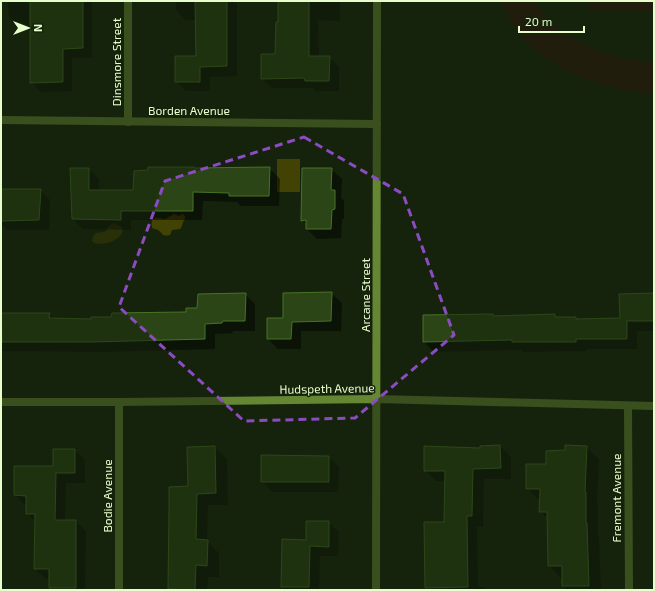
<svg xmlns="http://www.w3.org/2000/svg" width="655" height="591" viewBox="0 0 655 591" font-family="'Exo 2',sans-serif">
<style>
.green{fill:#2d180e}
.water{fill:#424205}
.shadow{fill:#0007}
.building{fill:#2b4516;stroke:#487326}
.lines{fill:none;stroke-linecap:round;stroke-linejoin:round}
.minor{stroke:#658633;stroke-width:8}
.tertiary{stroke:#658633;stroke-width:8}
.marked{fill:none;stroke:#8b4cc1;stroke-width:3;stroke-dasharray:8 5;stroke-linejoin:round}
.labels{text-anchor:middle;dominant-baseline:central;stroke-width:3;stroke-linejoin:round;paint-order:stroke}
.street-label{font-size:12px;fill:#e7ffcd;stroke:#16230c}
</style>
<rect width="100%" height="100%" fill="#16230c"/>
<!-- green -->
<g class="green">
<path d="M 501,1 L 535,1 C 539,8 544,15 550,21 C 575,47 618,60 654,62 L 654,93 C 613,93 563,75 532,47 C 518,34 508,18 501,1 Z"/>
<rect x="589" y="1" width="65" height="11"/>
</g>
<!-- water -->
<g class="water">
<rect x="277" y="159" width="23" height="33"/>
<path d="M 174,214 L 179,216 L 183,214 L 185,216 L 185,219 C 182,222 183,226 180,229 L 172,230 L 170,235 C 161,237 163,233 158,230 C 156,229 154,229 152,228 C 150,215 157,218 165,219 Z"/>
<path d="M 113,223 C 136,228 113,248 94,243 L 92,241 C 94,230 99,234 106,231 L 108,227 Z"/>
</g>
<!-- shadow -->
<g class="shadow">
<polygon points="8,1 92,1 92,58 72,58 72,91 41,92 31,82 31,26 18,26 9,16"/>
<polygon points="176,1 237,1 237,76 210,77 210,91 186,91 176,81 197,57 196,20 186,20 176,10"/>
<polygon points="279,1 340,1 340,21 318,20 319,57 329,57 339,67 339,91 316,91 313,88 272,88 262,78 276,55 279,23"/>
<polygon points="269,168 280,179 279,206 241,206 237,202 203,201 202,220 131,220 131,230 83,229 73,219 71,169 88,169 99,179 99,191 134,191"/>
<polygon points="331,169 342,179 341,198 344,201 344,219 342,219 341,238 317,239 307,229 307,225 302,220"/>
<polygon points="1,190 40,190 50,200 49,230 7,230 1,224"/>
<polygon points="331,293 342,303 341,331 301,331 301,349 278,349 268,339 268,319 284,319"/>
<polygon points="245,294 255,304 255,331 233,331 232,333 215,334 215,349 103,352 1,351 1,314 50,314 55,319 92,320 112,318 187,313"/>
<polygon points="654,294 654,331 637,331 637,349 586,349 586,351 523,352 521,350 434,352 424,342 424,316 492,315 494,316 555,315 558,318 576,318 577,320 621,319"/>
<polygon points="500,446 511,457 511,479 484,479 483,527 477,527 478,587 483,587 487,590 429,590 426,587 445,523 446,481 436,481 425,470 481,449"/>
<polygon points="215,447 227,459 228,505 208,505 207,541 219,553 219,577 208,577 207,590 169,590 170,511 189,487"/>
<polygon points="586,447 599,459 597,504 598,505 598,535 599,537 601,590 567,590 563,586 563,578 561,578 549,565 548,519 540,511 540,501 527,488 547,465 566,451"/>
<polygon points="74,450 85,460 85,483 66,483 65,521 75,521 86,531 85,590 53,590 50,587 50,579 46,579 35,569 36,522 27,514 27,505 25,505 15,495 15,467 54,467"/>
<polygon points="328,457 339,467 338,492 272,492 262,481"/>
<polygon points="328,522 339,532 338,556 320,556 319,590 286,590 282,587 307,541"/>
</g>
<!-- building -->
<g class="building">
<polygon points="30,1 83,1 83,48 63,49 63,82 30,83"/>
<polygon points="195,1 227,1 227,66 200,67 200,82 175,82 175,56 196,56"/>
<polygon points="278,1 309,1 309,56 330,56 329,81 305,81 304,78 261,79 261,54 275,54 276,22 278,22"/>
<polygon points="148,167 194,167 194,168 270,167 269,196 229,196 229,193 193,192 193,211 121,211 121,220 72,219 70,168 89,168 89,190 133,190 134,171 148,170"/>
<polygon points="302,168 332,168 331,190 335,190 335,209 332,210 331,229 306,229 306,220 301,221"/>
<polygon points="1,189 41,189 39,220 1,221"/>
<polygon points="332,292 331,321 292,322 291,339 267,339 267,318 283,318 283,293"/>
<polygon points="246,293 245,321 223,321 222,323 205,324 205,339 92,342 2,342 1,313 50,313 49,318 91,319 91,317 111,317 112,313 186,312 186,308 197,308 198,294"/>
<polygon points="654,293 654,321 627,321 627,339 576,339 576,342 512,342 512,340 423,342 423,315 493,314 493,316 555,314 555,317 576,317 576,319 620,318 619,294"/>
<polygon points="500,445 501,468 473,469 472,516 467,516 468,587 425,588 424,522 444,522 445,471 424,471 424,446 480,448 480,446"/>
<polygon points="565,445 587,446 585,492 586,492 586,523 587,523 589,586 562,586 562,566 548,566 547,512 539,512 540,489 526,489 526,464 546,464 546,451 565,450"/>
<polygon points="215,446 216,493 197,494 196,539 208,540 207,566 196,565 195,590 168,589 169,511 169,487 188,486 187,447"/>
<polygon points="53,449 75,449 75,473 56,473 55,520 76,520 76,588 49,588 49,569 34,569 35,514 26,514 26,496 14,495 14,466 53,466"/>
<polygon points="261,455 329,456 329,482 261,482"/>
<polygon points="306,521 329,521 329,547 310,546 309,587 281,587 282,539 306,540"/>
</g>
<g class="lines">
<!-- minor -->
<g class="minor">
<polyline points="128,1 128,122"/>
<polyline points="1,120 377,124"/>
<polyline points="1,402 119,402 376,399 654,406"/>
<polyline points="628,406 629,590"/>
<polyline points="119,590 119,402"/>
</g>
<!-- tertiary -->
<polyline class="tertiary" points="376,590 377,1"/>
</g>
<!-- marked area -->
<path d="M0 0H655V591H0ZM 304,137 L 403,194 L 454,335 L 355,418 L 244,421 L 119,307 L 165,181 Z" fill="#16230c" fill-opacity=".55" fill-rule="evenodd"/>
<path class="marked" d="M 304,137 L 403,194 L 454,335 L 355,418 L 244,421 L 119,307 L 165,181 Z"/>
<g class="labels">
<!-- street labels -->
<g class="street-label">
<text transform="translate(116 62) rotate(-90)">Dinsmore Street</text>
<text x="189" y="110">Borden Avenue</text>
<text transform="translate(365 295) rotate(-90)">Arcane Street</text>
<text transform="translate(327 388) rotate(-1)">Hudspeth Avenue</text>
<text transform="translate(107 496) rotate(-90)">Bodie Avenue</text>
<text transform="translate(616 498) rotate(-90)">Fremont Avenue</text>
</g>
</g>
<!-- border -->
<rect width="655" height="591" fill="none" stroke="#e7ffcd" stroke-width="4"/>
<!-- north arrow -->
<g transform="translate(28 28) rotate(90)" stroke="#16230c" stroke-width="3" paint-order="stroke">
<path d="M0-3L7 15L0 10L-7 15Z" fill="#e7ffcd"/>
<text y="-6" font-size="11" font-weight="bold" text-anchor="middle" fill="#e7ffcd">N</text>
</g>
<!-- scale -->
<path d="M519 26v6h65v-6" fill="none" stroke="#e7ffcd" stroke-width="2"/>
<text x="525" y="26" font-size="12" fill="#e7ffcd" stroke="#16230c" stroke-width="3" paint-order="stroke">20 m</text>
</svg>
